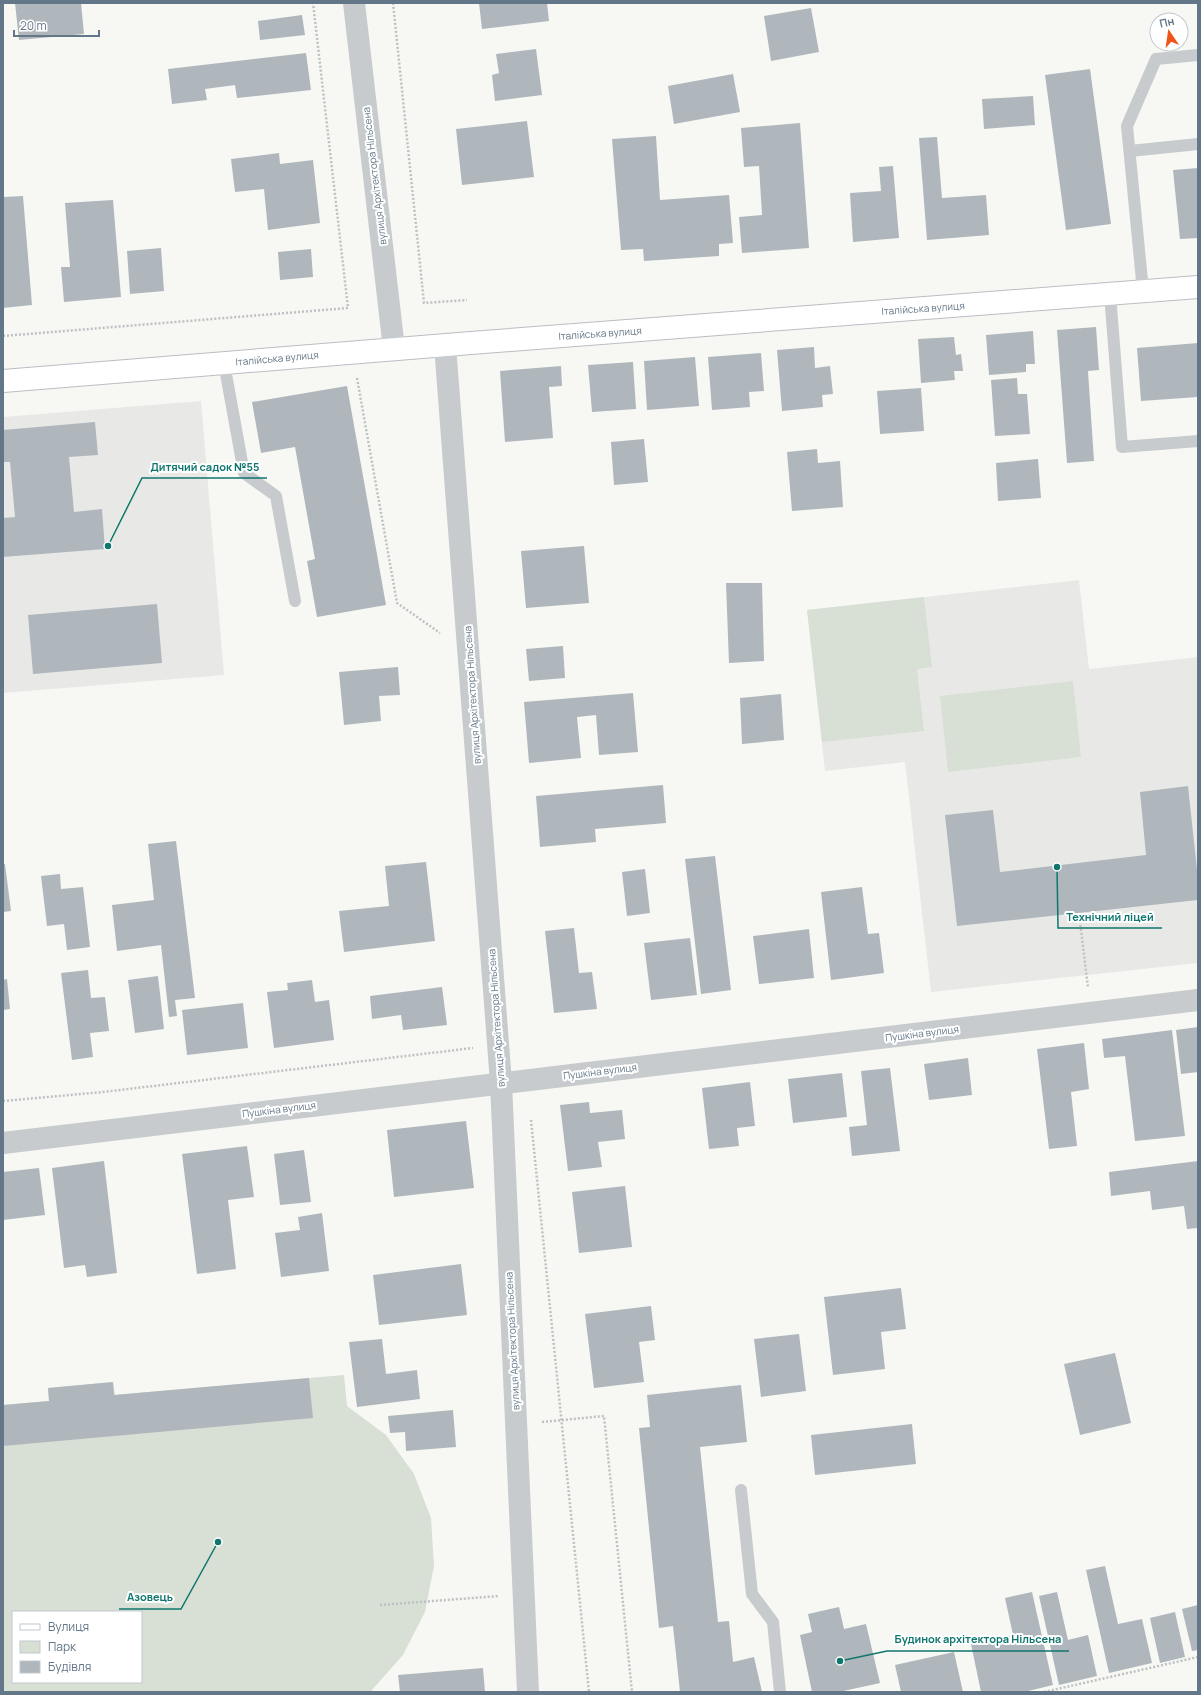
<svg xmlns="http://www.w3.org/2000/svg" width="1201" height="1695" viewBox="0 0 1201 1695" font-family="Manrope,sans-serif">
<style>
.built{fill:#e8e9e7}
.green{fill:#d8e0d5;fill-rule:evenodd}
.building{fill:#afb7bd}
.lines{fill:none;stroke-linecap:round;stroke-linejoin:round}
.secondary-casing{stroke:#b9bec3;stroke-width:24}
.path{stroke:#bec1c3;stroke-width:2.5;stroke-dasharray:2 2;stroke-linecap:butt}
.lane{stroke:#c7cbce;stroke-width:12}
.street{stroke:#c7cbce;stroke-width:22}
.secondary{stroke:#fff;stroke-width:22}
.labels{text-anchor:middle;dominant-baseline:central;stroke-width:4;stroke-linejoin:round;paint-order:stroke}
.street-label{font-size:10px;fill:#647788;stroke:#fff}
.leader{fill:none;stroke:#0f766e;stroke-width:1.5}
.callout-dot{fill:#0f766e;stroke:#fff;stroke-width:1.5}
.callout-label{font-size:11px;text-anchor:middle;font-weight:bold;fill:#0f766e;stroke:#fff;stroke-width:4;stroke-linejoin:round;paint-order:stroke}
</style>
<rect width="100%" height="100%" fill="#f7f8f4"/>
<!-- built -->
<g class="built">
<polygon points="201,401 224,675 3,693 3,417"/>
<polygon points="1079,580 1089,669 1198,657 1198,963 931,992 905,762 825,771 807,610"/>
</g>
<!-- green -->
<g class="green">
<polygon points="924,597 932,667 917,669 924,731 822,742 807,610"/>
<polygon points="1073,681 1081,757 948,772 940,696"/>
<path d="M 344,1375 L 347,1406 L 386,1435 L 414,1474 L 431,1518 L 434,1566 L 425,1612 L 403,1655 L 372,1690 L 372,1692 L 3,1692 L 3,1405 L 49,1401 L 48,1388 L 113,1382 L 115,1395 ZM 13,1612 L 141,1612 L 141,1682 L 13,1682 Z"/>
</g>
<!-- building -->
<g class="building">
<polygon points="15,3 81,3 84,34 19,40"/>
<polygon points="479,3 547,3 549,21 482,29"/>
<polygon points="811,8 819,52 771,61 764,16"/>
<polygon points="302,15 305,35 260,40 258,21"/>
<polygon points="536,49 542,95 495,101 492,75 499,73 496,54"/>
<polygon points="306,53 311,90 237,98 235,85 205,89 207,100 172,104 168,69"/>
<polygon points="1090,69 1111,224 1066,230 1045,75"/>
<polygon points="733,74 740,112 674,124 668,86"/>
<polygon points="1033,96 1035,125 984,129 982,99"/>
<polygon points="527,121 534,177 462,185 456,129"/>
<polygon points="800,123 809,248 742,253 739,217 762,215 759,166 744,167 741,128"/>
<polygon points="656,136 660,200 729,195 733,243 719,244 719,256 644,261 643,249 621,250 612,139"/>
<polygon points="937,137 942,198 986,195 989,235 927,240 919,138"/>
<polygon points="279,153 280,164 313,160 320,223 268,230 264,189 235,192 231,159"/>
<polygon points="893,166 899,238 853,242 850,193 881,191 879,167"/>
<polygon points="1198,168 1198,238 1180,239 1173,170"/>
<polygon points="23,196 32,305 3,308 3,197"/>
<polygon points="113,200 121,297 64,302 61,267 70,267 65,203"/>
<polygon points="161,248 164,291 130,294 127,251"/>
<polygon points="311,249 313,277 280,280 278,252"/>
<polygon points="1096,327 1099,370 1088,371 1094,461 1067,463 1057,330"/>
<polygon points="1033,331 1035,364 1026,364 1026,372 989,375 986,335"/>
<polygon points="954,337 956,355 961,354 963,371 954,371 955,380 921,383 918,339"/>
<polygon points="1198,343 1198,397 1141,401 1137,348"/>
<polygon points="814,347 815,368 830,366 833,394 822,395 823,407 782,411 777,350"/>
<polygon points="761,353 764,391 749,392 750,407 712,410 708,357"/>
<polygon points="695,357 699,406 647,410 644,361"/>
<polygon points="633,362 636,409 592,412 588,365"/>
<polygon points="561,366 562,386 549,387 553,438 505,442 500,371"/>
<polygon points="1017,378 1018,394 1027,394 1030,434 995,436 991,380"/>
<polygon points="347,386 386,605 317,617 307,561 315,559 295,447 261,453 252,402"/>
<polygon points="921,388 924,431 880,434 877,391"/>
<polygon points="95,422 98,455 69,457 74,512 102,509 105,549 3,557 3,518 15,517 10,462 3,462 3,430"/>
<polygon points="644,439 648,482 614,485 611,442"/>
<polygon points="817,449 818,463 840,461 843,507 792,511 787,452"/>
<polygon points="1038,459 1041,498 998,501 996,463"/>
<polygon points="584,546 589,603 526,608 521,551"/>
<polygon points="726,583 762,583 764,661 729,663"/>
<polygon points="157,604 162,663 33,674 28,615"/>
<polygon points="563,646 565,678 529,681 526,649"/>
<polygon points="398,667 400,695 379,696 381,721 344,725 339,672"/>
<polygon points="633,693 638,752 599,755 596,715 577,717 581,758 529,763 524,702"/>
<polygon points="781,694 784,740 742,744 740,698"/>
<polygon points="663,785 666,823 595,829 596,842 540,847 536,796"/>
<polygon points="1188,786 1198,879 1198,900 957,926 945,815 993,810 1000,872 1146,855 1140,792"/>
<polygon points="176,841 195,998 175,1000 177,1016 169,1017 161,945 117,951 112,905 154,900 148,844"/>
<polygon points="715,856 731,990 701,994 685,859"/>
<polygon points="426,862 435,941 344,952 339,911 389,906 385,866"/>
<polygon points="3,864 5,864 11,911 3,912"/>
<polygon points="645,869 650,913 627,916 622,872"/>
<polygon points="60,874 61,889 83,887 90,947 67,950 64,924 47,926 41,876"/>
<polygon points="862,887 868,934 879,933 884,973 831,980 821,892"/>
<polygon points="574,928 579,973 592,972 597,1009 554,1013 545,931"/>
<polygon points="809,929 814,978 759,984 753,936"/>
<polygon points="690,938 697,995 651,1000 644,943"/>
<polygon points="88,970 91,998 105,997 109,1031 90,1033 93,1057 72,1060 61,973"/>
<polygon points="158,976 164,1029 135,1033 128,980"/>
<polygon points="7,979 10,1009 3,1010 3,980"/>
<polygon points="312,980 315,1002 329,1000 334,1040 274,1048 267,992 288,990 287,983"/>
<polygon points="442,987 447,1025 403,1030 401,1015 372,1019 370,996"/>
<polygon points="243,1003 248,1048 187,1055 182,1010"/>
<polygon points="1198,1027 1198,1072 1181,1074 1176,1030"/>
<polygon points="1172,1030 1185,1136 1135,1141 1125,1056 1104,1058 1102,1039"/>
<polygon points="1084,1043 1089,1089 1071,1092 1077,1146 1049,1149 1037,1049"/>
<polygon points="968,1058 972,1095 929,1100 924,1064"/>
<polygon points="890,1068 900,1151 852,1156 849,1127 867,1125 861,1071"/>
<polygon points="842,1073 847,1117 793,1123 788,1079"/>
<polygon points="750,1082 755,1126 737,1128 739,1146 709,1149 702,1088"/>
<polygon points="589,1102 590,1113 622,1110 625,1139 598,1142 602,1167 568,1171 560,1105"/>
<polygon points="466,1121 474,1188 394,1197 387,1130"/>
<polygon points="247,1146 254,1197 228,1200 236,1269 197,1274 182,1154"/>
<polygon points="304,1150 311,1202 280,1205 274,1154"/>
<polygon points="104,1161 117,1273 87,1277 85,1265 64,1268 52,1168"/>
<polygon points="1198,1161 1198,1228 1187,1229 1184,1206 1152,1210 1150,1191 1111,1196 1109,1172"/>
<polygon points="39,1168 45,1215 3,1220 3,1172"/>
<polygon points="625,1186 632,1247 579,1253 572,1192"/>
<polygon points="322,1213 329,1271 281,1277 275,1233 300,1230 298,1217"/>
<polygon points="461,1264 467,1315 379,1325 373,1275"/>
<polygon points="901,1288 906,1329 881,1332 885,1369 833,1375 824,1297"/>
<polygon points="651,1306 655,1340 639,1342 644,1382 594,1388 585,1314"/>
<polygon points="799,1334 806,1391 761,1397 754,1339"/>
<polygon points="382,1339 386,1374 417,1370 420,1399 357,1407 349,1342"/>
<polygon points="1115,1353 1131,1423 1080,1435 1064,1364"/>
<polygon points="309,1378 313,1418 3,1446 3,1405 49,1401 48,1388 113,1382 114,1395"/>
<polygon points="741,1385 747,1442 700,1447 718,1622 729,1621 733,1662 754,1657 762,1692 680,1692 673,1626 659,1628 639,1428 650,1427 647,1395"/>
<polygon points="453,1410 456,1447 406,1451 405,1432 390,1433 388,1416"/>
<polygon points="912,1424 916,1464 815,1475 811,1435"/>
<polygon points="1105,1566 1118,1624 1142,1619 1152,1663 1109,1673 1086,1570"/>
<polygon points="1032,1592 1053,1685 1024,1692 981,1692 971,1644 1013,1635 1005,1598"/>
<polygon points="1057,1592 1068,1640 1088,1635 1097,1676 1059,1685 1039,1596"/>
<polygon points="1198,1605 1198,1650 1192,1651 1182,1609"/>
<polygon points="839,1607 844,1629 866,1624 880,1683 839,1692 812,1692 800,1635 812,1632 808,1614"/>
<polygon points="1175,1612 1185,1657 1160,1663 1150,1618"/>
<polygon points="954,1652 963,1692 901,1692 895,1665"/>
<polygon points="483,1668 485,1692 400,1692 398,1675"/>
</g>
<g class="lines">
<defs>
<polyline id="secondary" points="3,381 471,343 1198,287"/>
</defs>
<!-- secondary casing -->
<use href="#secondary" class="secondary-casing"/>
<!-- path -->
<g class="path">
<polyline points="393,3 424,303 467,300"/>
<polyline points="3,336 348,308 313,3"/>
<polyline points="357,378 397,603 440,633"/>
<polyline points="1079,913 1088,988"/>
<polyline points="3,1101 103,1092 473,1048"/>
<polyline points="531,1120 589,1692"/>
<polyline points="542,1422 604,1416 632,1692"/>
<polyline points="380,1605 499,1596"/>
<polyline points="1044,1692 1198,1657"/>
</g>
<!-- lane -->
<g class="lane">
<polyline points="1130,151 1198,144"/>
<polyline points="1143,291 1127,126 1156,59 1198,55"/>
<polyline points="1110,294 1122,447 1198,441"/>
<polyline points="224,363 244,473 276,496 295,601"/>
<polyline points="741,1490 752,1594 773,1622 780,1692"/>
</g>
<!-- street -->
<g class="street">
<polyline points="354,3 394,349"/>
<polyline points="445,345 501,1083 528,1692"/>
<polyline points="3,1143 1198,1000"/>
</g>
<!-- secondary -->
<use href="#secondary" class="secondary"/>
</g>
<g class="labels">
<!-- street labels -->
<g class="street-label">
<text transform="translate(374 176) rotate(-97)">вулиця Архітектора Нільсена</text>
<text transform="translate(923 308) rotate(-4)">Італійська вулиця</text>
<text transform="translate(600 333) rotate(-4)">Італійська вулиця</text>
<text transform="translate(277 358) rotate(-5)">Італійська вулиця</text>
<text transform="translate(472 695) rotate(-94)">вулиця Архітектора Нільсена</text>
<text transform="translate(496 1018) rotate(-94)">вулиця Архітектора Нільсена</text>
<text transform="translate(922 1033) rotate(-7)">Пушкіна вулиця</text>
<text transform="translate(600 1071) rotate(-7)">Пушкіна вулиця</text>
<text transform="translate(279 1109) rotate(-7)">Пушкіна вулиця</text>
<text transform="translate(512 1341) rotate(-93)">вулиця Архітектора Нільсена</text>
</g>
</g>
<!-- callouts -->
<path class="leader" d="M108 546L142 478H267M1057 867L1058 928H1162M218 1542L181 1609H119M840 1661L887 1651H1069"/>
<g class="callout-dot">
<circle cx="108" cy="546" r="4"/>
<circle cx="1057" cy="867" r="4"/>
<circle cx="218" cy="1542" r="4"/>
<circle cx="840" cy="1661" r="4"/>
</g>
<g class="callout-label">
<text x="205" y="471">Дитячий садок №55</text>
<text x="1110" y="921">Технічний ліцей</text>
<text x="150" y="1601">Азовець</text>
<text x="978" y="1643">Будинок архітектора Нільсена</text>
</g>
<!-- border -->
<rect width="1201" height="1695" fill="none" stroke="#647788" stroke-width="8"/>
<!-- legend -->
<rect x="12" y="1611" width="130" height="72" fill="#ffffff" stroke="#c1c9cf"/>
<rect x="20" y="1624" width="20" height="6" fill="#ffffff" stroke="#c1c9cf"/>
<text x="48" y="1631" font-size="12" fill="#647788">Вулиця</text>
<rect x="20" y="1641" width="20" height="12" fill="#d8e0d5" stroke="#c1c9cf"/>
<text x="48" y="1651" font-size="12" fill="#647788">Парк</text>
<rect x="20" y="1661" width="20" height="12" fill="#afb7bd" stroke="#c1c9cf"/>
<text x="48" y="1671" font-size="12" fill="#647788">Будівля</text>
<!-- north arrow -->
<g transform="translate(1169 32) rotate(347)"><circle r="19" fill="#ffffff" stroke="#c1c9cf"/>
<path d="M0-3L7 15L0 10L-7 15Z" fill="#f1541a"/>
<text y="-6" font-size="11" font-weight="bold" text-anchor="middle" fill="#647788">Пн</text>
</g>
<!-- scale -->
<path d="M14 30v6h85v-6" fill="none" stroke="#647788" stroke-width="2"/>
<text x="20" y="30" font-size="12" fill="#647788" stroke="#ffffff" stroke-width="3" paint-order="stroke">20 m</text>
</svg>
